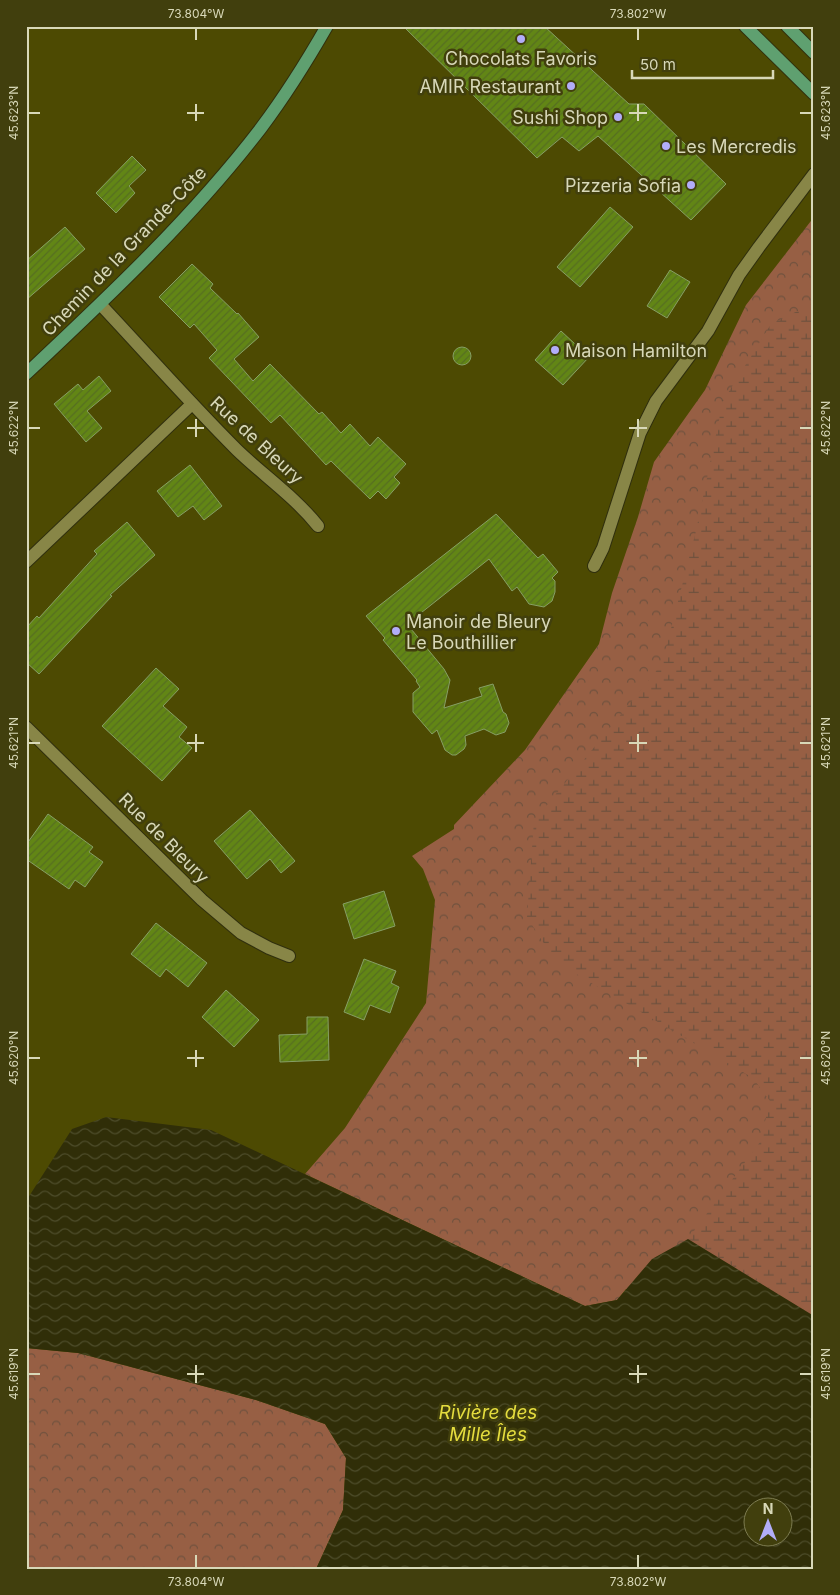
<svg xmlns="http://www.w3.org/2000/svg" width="840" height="1595" viewBox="0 0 840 1595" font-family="Inter,sans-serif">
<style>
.forest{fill:url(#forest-crowns)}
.wetland{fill:url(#wetland-marsh)}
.water{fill:url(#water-waves);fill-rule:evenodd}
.building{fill:url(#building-hatch);stroke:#869e65}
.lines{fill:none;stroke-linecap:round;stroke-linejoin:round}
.minor-casing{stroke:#302f0e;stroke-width:14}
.major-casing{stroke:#302f0e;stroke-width:14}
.minor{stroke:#888647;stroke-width:12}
.major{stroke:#5fa070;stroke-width:12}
.ticks{fill:none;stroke:#d8d8b8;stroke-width:2}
.poi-dot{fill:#b2adf9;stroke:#413f0d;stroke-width:2}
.labels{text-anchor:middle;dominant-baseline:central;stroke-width:5;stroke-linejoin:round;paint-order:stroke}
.poi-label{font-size:18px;fill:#d8d8b8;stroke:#413f0d;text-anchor:end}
.street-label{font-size:18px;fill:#d8d8b8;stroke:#413f0d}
.water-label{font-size:19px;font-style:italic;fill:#e4dc3e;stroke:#413f0d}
.neatline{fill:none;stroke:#d8d8b8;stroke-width:2}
.ticks-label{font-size:12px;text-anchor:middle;fill:#d8d8b8}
</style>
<defs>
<pattern id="forest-crowns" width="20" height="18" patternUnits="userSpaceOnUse" patternTransform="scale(1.25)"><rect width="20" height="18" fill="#975f44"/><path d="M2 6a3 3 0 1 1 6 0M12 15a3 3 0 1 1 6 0" fill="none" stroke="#70523e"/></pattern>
<pattern id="wetland-marsh" width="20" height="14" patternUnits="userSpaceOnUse" patternTransform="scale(1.25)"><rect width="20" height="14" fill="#975f44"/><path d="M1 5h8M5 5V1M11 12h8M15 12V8" fill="none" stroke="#70523e"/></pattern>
<pattern id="water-waves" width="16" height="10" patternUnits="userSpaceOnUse" patternTransform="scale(1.25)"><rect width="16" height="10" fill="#302e08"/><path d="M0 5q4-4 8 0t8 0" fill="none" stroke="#4d4c2a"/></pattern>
<pattern id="building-hatch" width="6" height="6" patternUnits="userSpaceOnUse" patternTransform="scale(1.25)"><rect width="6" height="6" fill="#628615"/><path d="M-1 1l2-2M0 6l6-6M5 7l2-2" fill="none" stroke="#566e21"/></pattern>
</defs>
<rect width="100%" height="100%" fill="#4d4a02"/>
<!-- forest -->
<g class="forest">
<polygon points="814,217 814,1322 626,1289 617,1300 585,1306 305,1174 345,1128 426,1003 435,900 423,869 412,856 454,829 454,825 525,750 599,644 612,593 638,517 654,462 705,390 746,305"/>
<polygon points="26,1348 78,1353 256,1400 325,1424 346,1458 343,1510 316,1569 31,1569 26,1567"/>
</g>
<!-- wetland -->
<polygon class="wetland" points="814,303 814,1316 688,1239 760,1142 770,1101 753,1078 556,962 527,917 534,821 662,664 696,531 723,401 771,324"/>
<!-- water -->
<path class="water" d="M 106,1117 L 211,1130 L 585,1306 L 617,1300 L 652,1259 L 688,1239 L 814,1316 L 814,1569 L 316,1569 L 343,1510 L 346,1458 L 325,1424 L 256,1400 L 78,1353 L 26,1348 L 26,1201 L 72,1129 ZM 752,1508 L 782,1508 L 782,1538 L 752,1538 Z"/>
<!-- building -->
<g class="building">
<polygon points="403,26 544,26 629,104 644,104 726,184 691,220 598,136 579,151 562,137 537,158"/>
<polygon points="132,156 146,170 129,186 135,193 116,213 96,193"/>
<polygon points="610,207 633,227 580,287 557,267"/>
<polygon points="65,227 85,249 26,300 26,261"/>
<polygon points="192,264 213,284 210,288 237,314 238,313 259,337 234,359 253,381 270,364 319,414 322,412 341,433 350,424 370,446 378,437 406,464 394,477 400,483 386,499 378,491 370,499 331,461 326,465 280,415 271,423 209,358 217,350 194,324 190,328 159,297"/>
<polygon points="670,270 690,282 667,318 647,306"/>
<polygon points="561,331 589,357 563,385 535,360"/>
<circle cx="462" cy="356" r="9"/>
<polygon points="99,376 111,391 87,411 102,428 86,442 54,404 78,384 83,390"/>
<polygon points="190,465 222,506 204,520 193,506 178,517 157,491"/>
<polygon points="496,514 538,558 543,554 558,572 552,578 555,581 555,592 552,601 544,607 529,604 517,587 512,591 489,559 407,624 444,669 450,680 444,708 482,696 479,688 493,684 503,712 506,714 509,723 505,732 496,735 484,729 465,736 466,745 464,749 456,755 452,755 445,750 437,730 432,734 413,712 413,693 420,687 416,681 417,680 383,640 385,638 366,616"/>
<polygon points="127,522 155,555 110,595 112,596 39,674 26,662 26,628 37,616 39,618 97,554 94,551"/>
<polygon points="156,668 179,689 163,706 187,727 179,737 192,748 162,781 102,726"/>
<polygon points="250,810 295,861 281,873 270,859 247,879 214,841"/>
<polygon points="48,814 93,847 89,852 103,862 85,887 75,880 69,889 26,859 26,845"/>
<polygon points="384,891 395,926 354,939 343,904"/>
<polygon points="156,923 207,963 188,987 166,969 160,977 131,954"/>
<polygon points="364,959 396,971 391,983 399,987 390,1013 370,1005 364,1020 344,1012"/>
<polygon points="226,990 259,1020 234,1047 202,1017"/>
<polygon points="307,1017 328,1017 329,1060 280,1062 279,1035 307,1034"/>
</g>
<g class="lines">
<defs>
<g id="minor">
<path d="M 101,305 C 146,353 190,403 237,450 C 264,476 294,496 318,526"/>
<polyline points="26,562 192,404"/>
<polyline points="594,566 603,548 640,433 656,401 708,331 739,275 759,247 814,174"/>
<polyline points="26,727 202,900 241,933 269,948 289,956"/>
</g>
<g id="major">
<polyline points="745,26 814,94"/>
<polyline points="787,26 814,53"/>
<path d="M 26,374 C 109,296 192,218 261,128 C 285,96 307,61 327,26"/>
</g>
</defs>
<!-- minor casing -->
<use href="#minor" class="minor-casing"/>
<!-- major casing -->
<use href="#major" class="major-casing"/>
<!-- minor -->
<use href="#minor" class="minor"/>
<!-- major -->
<use href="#major" class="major"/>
</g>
<!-- ticks -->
<path class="ticks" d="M 196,28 L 196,40M 638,28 L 638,40M 196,104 L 196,121M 638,104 L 638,121M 28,113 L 40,113M 187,113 L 204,113M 629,113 L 647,113M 800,113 L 812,113M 196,419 L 196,437M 638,419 L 638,437M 28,428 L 40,428M 187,428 L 204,428M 629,428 L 647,428M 800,428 L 812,428M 196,734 L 196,752M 638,734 L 638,752M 28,743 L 40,743M 187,743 L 204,743M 629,743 L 647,743M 800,743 L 812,743M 196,1050 L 196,1067M 638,1050 L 638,1067M 28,1058 L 40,1058M 187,1058 L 204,1058M 629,1058 L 647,1058M 800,1058 L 812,1058M 196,1365 L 196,1383M 638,1365 L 638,1383M 28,1374 L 40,1374M 187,1374 L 204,1374M 629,1374 L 647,1374M 800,1374 L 812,1374M 196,1555 L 196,1568M 638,1555 L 638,1568"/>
<!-- markers -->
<g class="poi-dot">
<circle cx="521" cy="39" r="5"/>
<circle cx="571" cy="86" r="5"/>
<circle cx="618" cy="117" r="5"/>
<circle cx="666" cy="146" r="5"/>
<circle cx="691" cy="185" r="5"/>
<circle cx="555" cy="350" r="5"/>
<circle cx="396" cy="631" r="5"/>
</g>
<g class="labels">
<!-- poi labels -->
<g class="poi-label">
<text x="521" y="58" text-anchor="middle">Chocolats Favoris</text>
<text x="561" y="86">AMIR Restaurant</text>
<text x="608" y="117">Sushi Shop</text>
<text x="676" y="146" text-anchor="start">Les Mercredis</text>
<text x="681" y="185">Pizzeria Sofia</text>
<text x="565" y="350" text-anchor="start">Maison Hamilton</text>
<text x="406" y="621" text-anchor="start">Manoir de Bleury<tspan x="406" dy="21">Le Bouthillier</tspan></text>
</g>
<!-- street labels -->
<g class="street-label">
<text transform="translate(124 251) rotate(-46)">Chemin de la Grande-Côte</text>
<text transform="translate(257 440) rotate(43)">Rue de Bleury</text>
<text transform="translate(164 838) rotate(45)">Rue de Bleury</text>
</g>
<!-- water labels -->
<g class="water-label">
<text x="488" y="1412">Rivière des<tspan x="488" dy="22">Mille Îles</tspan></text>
</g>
</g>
<!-- border -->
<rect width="840" height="1595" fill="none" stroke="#413f0d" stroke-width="55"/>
<!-- north arrow -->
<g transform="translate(768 1522)"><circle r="24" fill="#413f0d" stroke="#7d7c51"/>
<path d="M0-4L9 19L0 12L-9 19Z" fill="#b2adf9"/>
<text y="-8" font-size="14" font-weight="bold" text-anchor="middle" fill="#d8d8b8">N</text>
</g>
<!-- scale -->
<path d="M632 70v8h141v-8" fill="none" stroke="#d8d8b8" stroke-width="2.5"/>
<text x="640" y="70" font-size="15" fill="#d8d8b8" stroke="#413f0d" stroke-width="4" paint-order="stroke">50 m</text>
<rect x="28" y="28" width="784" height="1540" class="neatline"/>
<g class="ticks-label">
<text x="196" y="18">73.804°W</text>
<text x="638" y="18">73.802°W</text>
<text transform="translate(14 113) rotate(-90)" y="4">45.623°N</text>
<text transform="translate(826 113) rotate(-90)" y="4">45.623°N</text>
<text transform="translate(14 428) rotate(-90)" y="4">45.622°N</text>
<text transform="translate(826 428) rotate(-90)" y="4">45.622°N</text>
<text transform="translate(14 743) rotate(-90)" y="4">45.621°N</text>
<text transform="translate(826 743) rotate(-90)" y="4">45.621°N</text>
<text transform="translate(14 1058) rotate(-90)" y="4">45.620°N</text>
<text transform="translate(826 1058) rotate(-90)" y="4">45.620°N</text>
<text transform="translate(14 1374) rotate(-90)" y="4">45.619°N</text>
<text transform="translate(826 1374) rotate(-90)" y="4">45.619°N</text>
<text x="196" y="1586">73.804°W</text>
<text x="638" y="1586">73.802°W</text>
</g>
</svg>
